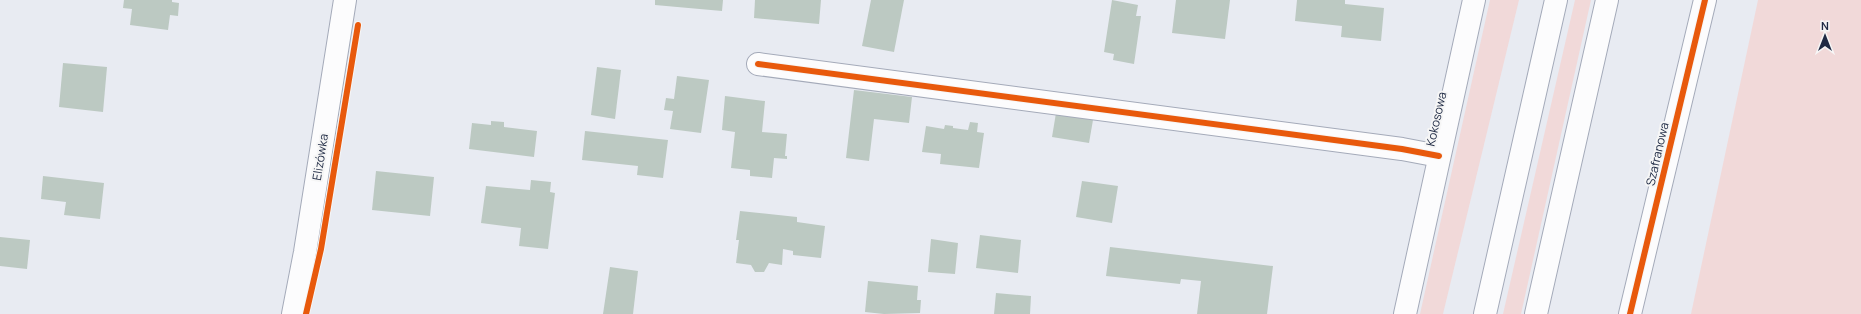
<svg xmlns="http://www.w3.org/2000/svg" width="1861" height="314" viewBox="0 0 1861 314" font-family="Manrope,sans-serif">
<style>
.green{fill:#f1d9d9}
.building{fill:#bcc9c2}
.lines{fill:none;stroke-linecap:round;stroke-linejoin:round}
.street-casing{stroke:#a4aab9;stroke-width:24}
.secondary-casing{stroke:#a4aab9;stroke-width:24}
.street{stroke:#fcfcfd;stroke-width:22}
.secondary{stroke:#fcfcfd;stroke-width:22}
.cycleway-casing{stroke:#f6f6f6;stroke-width:8}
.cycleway{stroke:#e8590c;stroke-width:6}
.labels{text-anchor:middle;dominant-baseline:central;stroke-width:4;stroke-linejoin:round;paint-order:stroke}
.street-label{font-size:12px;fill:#1f2a44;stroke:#f6f6f6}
</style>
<rect width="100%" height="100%" fill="#e8ebf2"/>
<!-- green -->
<g class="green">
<polygon points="1490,0 1519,0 1443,314 1420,314"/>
<polygon points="1575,0 1591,0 1521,314 1503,314"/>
<polygon points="1758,0 1861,0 1861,314 1691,314"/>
</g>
<!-- building -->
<g class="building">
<polygon points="124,0 172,0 172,2 179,3 178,16 170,15 168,30 130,25 132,9 123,8"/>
<polygon points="655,0 723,0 722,11 655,5"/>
<polygon points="755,0 821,0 819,24 754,18"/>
<polygon points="871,0 904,0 894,52 862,46"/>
<polygon points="1112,0 1138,5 1136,16 1141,16 1134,64 1113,60 1114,54 1104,52"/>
<polygon points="1176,0 1230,0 1225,39 1172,33"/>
<polygon points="1297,0 1345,0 1345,4 1384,8 1381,41 1341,37 1342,26 1295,21"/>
<polygon points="63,63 107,67 103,112 59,107"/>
<polygon points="597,67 621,70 615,119 591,115"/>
<polygon points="677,76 709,80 701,133 670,129 673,111 664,110 666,98 674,99"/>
<polygon points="854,90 912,97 909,123 874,119 869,161 846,158"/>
<polygon points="725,96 765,101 762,132 787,134 785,156 787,156 787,159 774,158 772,178 750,176 750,170 731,168 735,132 722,130"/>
<polygon points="1056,113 1093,120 1089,143 1052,137"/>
<polygon points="491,121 504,122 504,127 537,131 534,157 469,149 472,123 491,125"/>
<polygon points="970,122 978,123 977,132 984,133 979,168 940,164 941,154 922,152 926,126 944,129 945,125 953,126 953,128 968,130"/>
<polygon points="585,131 668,140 663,178 637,175 638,166 582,160"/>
<polygon points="376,171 434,177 430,216 372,210"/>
<polygon points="43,176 104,183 100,219 64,215 66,202 41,199"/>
<polygon points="531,180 551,182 550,192 555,193 548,249 519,246 521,228 481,223 486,186 530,190"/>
<polygon points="1082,181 1118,186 1112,223 1076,217"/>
<polygon points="740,211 797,217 797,222 825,226 821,258 793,255 793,251 783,249 782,265 769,263 764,272 755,272 751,265 736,263 739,240 736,240"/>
<polygon points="980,235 1021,240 1018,273 976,268"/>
<polygon points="0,237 30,240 27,269 0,266"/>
<polygon points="931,239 958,243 955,274 928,272"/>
<polygon points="1110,247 1273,266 1267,314 1197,314 1201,281 1181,279 1180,284 1106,276"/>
<polygon points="610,267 638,271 633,314 603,314"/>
<polygon points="868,281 918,286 917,300 921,300 920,313 884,314 865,312"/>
<polygon points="996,293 1031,296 1030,314 994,314"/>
</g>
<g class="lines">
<defs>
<g id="street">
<polyline points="758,64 1402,149 1439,156"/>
<polyline points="293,314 305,252 345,0"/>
<polyline points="1630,314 1705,0"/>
</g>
<g id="secondary">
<polyline points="1405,314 1474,0"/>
<polyline points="1485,314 1556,0"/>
<polyline points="1536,314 1607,0"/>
</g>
</defs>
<!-- street casing -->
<use href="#street" class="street-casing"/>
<!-- secondary casing -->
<use href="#secondary" class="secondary-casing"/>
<!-- street -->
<use href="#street" class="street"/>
<!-- secondary -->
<use href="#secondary" class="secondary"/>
<defs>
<g id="cycleway">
<polyline points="758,64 1402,149 1439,156"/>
<polyline points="306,314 321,249 358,25"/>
<polyline points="1630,314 1705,0"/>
</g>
</defs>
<!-- cycleway casing -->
<use href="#cycleway" class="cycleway-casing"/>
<!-- cycleway -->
<use href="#cycleway" class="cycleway"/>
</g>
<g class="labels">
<!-- street labels -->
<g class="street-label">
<text transform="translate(1436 119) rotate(-77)">Kokosowa</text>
<text transform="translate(1657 154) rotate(-77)">Szafranowa</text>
<text transform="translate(320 157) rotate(-81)">Elizówka</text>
</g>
</g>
<!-- north arrow -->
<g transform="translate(1825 36)" stroke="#f6f6f6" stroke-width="3" paint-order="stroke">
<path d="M0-3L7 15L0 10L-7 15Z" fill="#1f2a44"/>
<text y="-6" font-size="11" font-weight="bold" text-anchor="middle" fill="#1f2a44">N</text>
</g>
</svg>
